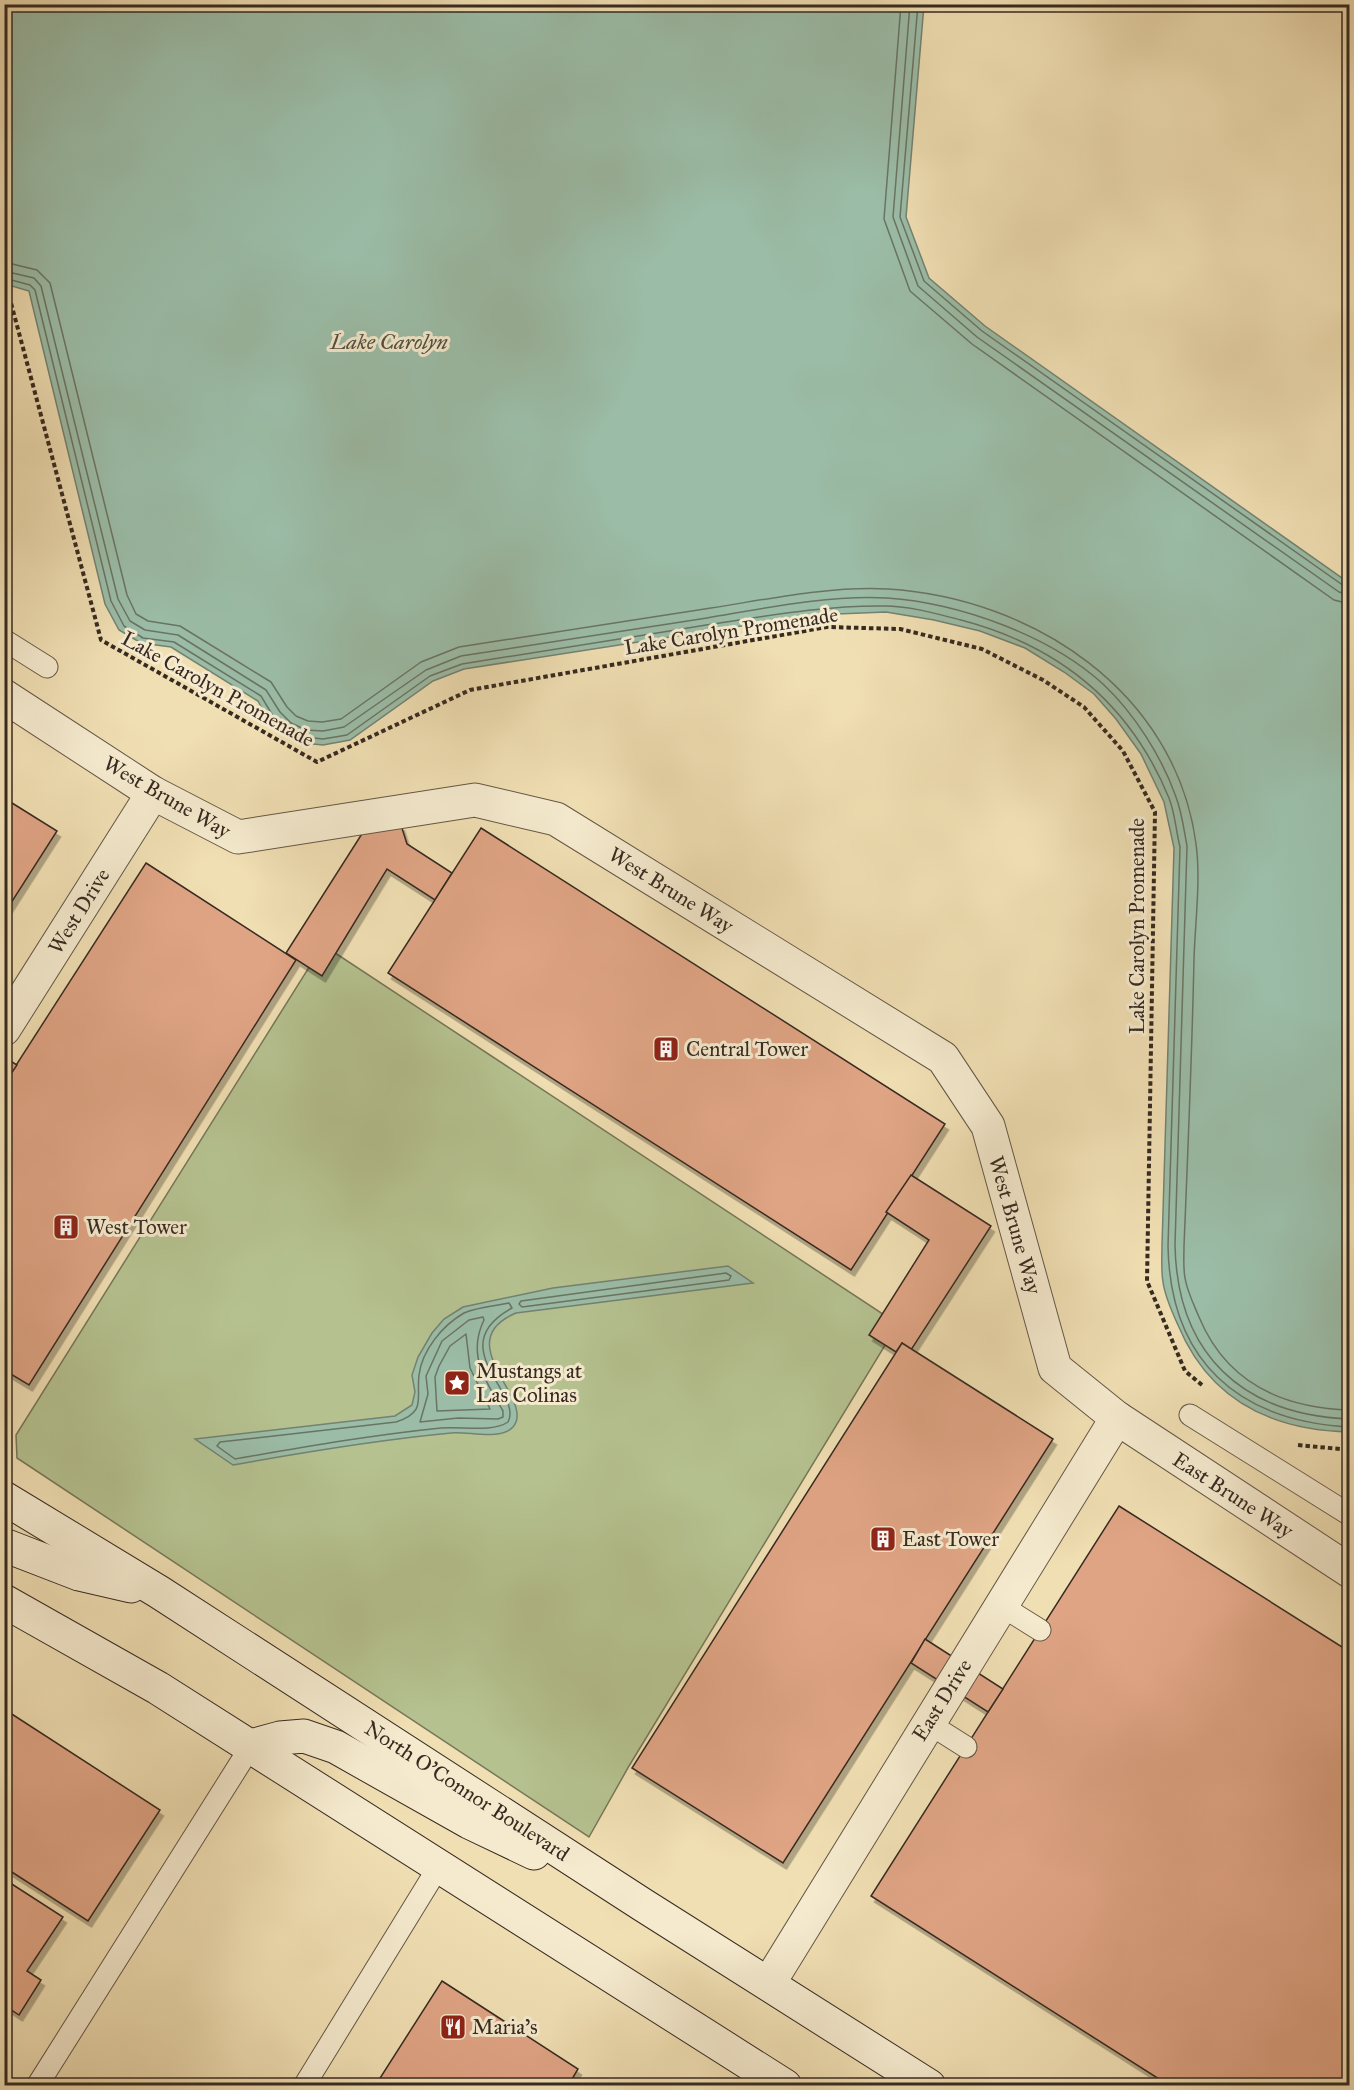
<svg xmlns="http://www.w3.org/2000/svg" width="1354" height="2090" viewBox="0 0 1354 2090" font-family="'IM FELL Great Primer',serif">
<style>
.green{fill:#b5c290;stroke:#767658;stroke-width:1.5}
.water{fill:#9bbda8;stroke:#738272;stroke-width:1.5}
.lines{fill:none;stroke-linecap:round;stroke-linejoin:round}
.shore{stroke:#697464;stroke-width:1.5}
.building{fill:#dfa484;stroke:#372a21;stroke-width:1.5;filter:url(#shadow)}
.lane-casing{stroke:#655746;stroke-width:23}
.street-casing{stroke:#655746;stroke-width:35}
.secondary-casing{stroke:#372a21;stroke-width:35}
.path{stroke:#372a21;stroke-width:4;stroke-dasharray:4.5 3;stroke-linecap:butt}
.lane{stroke:#f5eace;stroke-width:21}
.street{stroke:#f5eace;stroke-width:33}
.secondary{stroke:#f5eace;stroke-width:33}
.labels{text-anchor:middle;dominant-baseline:central;stroke-width:6;stroke-linejoin:round;paint-order:stroke}
.street-label{font-size:21px;fill:#372a21;stroke:#f5eace}
.poi-label{font-size:21px;fill:#372a21;stroke:#f5eace;text-anchor:start}
.water-label{font-size:22px;font-style:italic;fill:#504f43;stroke:#f5eace}
</style>
<defs>
<filter id="shadow"><feDropShadow dx="3.5" dy="6" stdDeviation="0" flood-color="#0004"/></filter>
</defs>
<rect width="100%" height="100%" fill="#f0dfb3"/>
<filter id="stains"><feTurbulence type="fractalNoise" baseFrequency=".00333" numOctaves="4"/><feColorMatrix values="0 0 0 0 .2 0 0 0 0 .09 0 0 0 0 .02 0 0 0 .5 -.17"/></filter>
<radialGradient id="worn" r=".72"><stop offset=".6" stop-color="#630" stop-opacity="0"/><stop offset="1" stop-color="#630" stop-opacity=".3"/></radialGradient>
<!-- green -->
<polygon class="green" points="323,945 898,1324 629,1766 589,1837 17,1458 16,1435"/>
<!-- water -->
<g class="water">
<path d="M 4,5 L 924,5 L 906,217 L 929,278 L 985,326 L 1349,583 L 1349,1432 C 1272,1430 1209,1400 1178,1325 C 1172,1312 1165,1297 1163,1282 C 1161,1271 1162,1257 1162,1245 L 1174,848 L 1164,802 L 1141,754 L 1116,719 L 1094,694 L 1064,672 L 1025,648 L 980,631 L 934,620 L 886,612 L 813,615 L 464,669 L 433,681 L 350,740 L 323,745 L 303,743 L 284,735 L 268,720 L 258,701 L 171,647 L 141,643 L 119,630 L 105,604 L 29,291 L 5,284 Z"/>
<path d="M 728,1266 L 753,1283 L 516,1313 C 447,1342 537,1400 513,1427 C 500,1441 468,1431 451,1433 C 377,1440 305,1452 233,1465 L 195,1439 L 395,1416 L 412,1405 L 415,1392 L 412,1375 L 418,1357 L 432,1333 L 444,1319 L 463,1307 L 553,1288 Z"/>
</g>
<g class="lines">
<!-- shore -->
<g class="shore">
<polyline points="901,4 884,219 910,291 972,344 1334,600 1350,604"/>
<polyline points="910,4 893,217 918,286 977,337 1339,592 1350,595"/>
<polyline points="918,4 900,217 924,281 982,331 1344,586 1350,587"/>
<path d="M 4,262 L 37,270 L 50,283 L 127,595 L 136,614 L 148,621 L 180,626 L 271,682 L 287,707 L 296,716 L 308,721 L 322,722 L 341,719 L 421,662 L 459,647 C 543,634 627,621 711,608 C 769,599 829,586 888,589 C 1033,598 1176,692 1196,844 C 1201,880 1195,923 1194,959 C 1192,1055 1188,1150 1184,1246 C 1184,1256 1183,1267 1185,1278 C 1187,1291 1194,1305 1199,1317 C 1226,1382 1281,1408 1350,1410"/>
<path d="M 4,271 L 34,278 L 41,286 L 118,599 L 130,621 L 145,630 L 178,635 L 266,690 L 280,712 L 291,723 L 306,730 L 323,731 L 344,727 L 426,670 L 461,656 C 543,643 625,631 707,618 C 766,608 827,595 887,598 C 959,603 1049,635 1103,684 C 1134,713 1162,757 1176,797 C 1182,813 1184,830 1187,846 L 1175,1245 C 1177,1354 1242,1415 1350,1419"/>
<path d="M 4,278 L 30,285 L 35,290 L 111,601 L 124,626 L 143,638 L 174,642 L 261,696 L 273,716 L 287,729 L 304,737 L 323,739 L 347,735 L 430,676 L 462,664 C 542,651 621,639 700,626 C 761,617 823,605 885,606 C 910,606 937,614 961,620 C 1060,646 1130,703 1169,798 C 1175,813 1176,831 1180,847 L 1168,1246 C 1170,1360 1237,1421 1350,1427"/>
<polygon points="726,1273 731,1276 729,1280 522,1307 519,1304 521,1301"/>
<path d="M 509,1303 L 512,1308 C 441,1347 524,1393 508,1422 C 492,1433 461,1426 441,1428 C 372,1435 304,1447 235,1459 L 217,1446 L 220,1442 L 396,1422 C 427,1412 416,1399 419,1375 C 422,1350 443,1325 464,1313 C 477,1307 495,1306 509,1303 Z"/>
<path d="M 483,1317 L 484,1320 C 467,1355 485,1380 503,1411 L 503,1417 L 498,1419 L 458,1418 L 420,1422 L 428,1394 L 426,1376 L 442,1341 L 469,1320 Z"/>
<polygon points="466,1334 470,1368 490,1409 437,1411 435,1377 439,1366 450,1346"/>
</g>
</g>
<!-- building -->
<g class="building">
<polygon points="4,798 57,831 4,914"/>
<polygon points="401,825 407,844 452,873 435,900 387,869 322,976 286,953 365,829"/>
<polygon points="481,828 945,1124 851,1270 388,973"/>
<polygon points="146,863 296,960 29,1385 4,1370 4,1084"/>
<polygon points="4,1057 17,1065 4,1084"/>
<polygon points="911,1175 991,1226 911,1350 902,1343 896,1352 869,1335 929,1240 886,1212"/>
<polygon points="902,1343 1053,1439 783,1863 632,1768"/>
<polygon points="1119,1506 1350,1652 1350,2086 1170,2086 871,1896"/>
<polygon points="925,1639 1003,1689 988,1712 911,1663"/>
<polygon points="4,1709 160,1810 88,1921 4,1867"/>
<polygon points="4,1879 63,1917 27,1971 41,1980 19,2015 4,2005"/>
<polygon points="442,1981 578,2069 568,2086 375,2086"/>
</g>
<g class="lines">
<defs>
<g id="lane">
<polyline points="4,640 47,667"/>
<polyline points="1190,1415 1350,1515"/>
<polyline points="1000,1605 1040,1630"/>
<polyline points="928,1723 966,1747"/>
<polyline points="37,2086 251,1746"/>
<polyline points="304,2086 439,1866"/>
</g>
<g id="street">
<polyline points="4,696 153,793 238,837 475,800 556,819 943,1058 988,1126 1055,1368 1117,1418 1350,1571"/>
<polyline points="4,1029 153,793"/>
<polyline points="769,1983 1117,1418"/>
</g>
<g id="secondary">
<polyline points="4,1498 159,1592 643,1905 929,2086"/>
<polyline points="4,1545 79,1574 131,1586"/>
<polyline points="4,1601 158,1688 785,2086"/>
<polyline points="251,1746 280,1738 304,1736 336,1747 469,1822 534,1853"/>
</g>
</defs>
<!-- lane casing -->
<use href="#lane" class="lane-casing"/>
<!-- street casing -->
<use href="#street" class="street-casing"/>
<!-- secondary casing -->
<use href="#secondary" class="secondary-casing"/>
<!-- path -->
<g class="path">
<polyline points="4,302 11,303 101,640 317,762 470,690 827,627 900,629 982,649 1043,680 1084,707 1123,751 1155,812 1147,1281 1185,1371 1202,1385"/>
<polyline points="1298,1445 1350,1450"/>
</g>
<!-- lane -->
<use href="#lane" class="lane"/>
<!-- street -->
<use href="#street" class="street"/>
<!-- secondary -->
<use href="#secondary" class="secondary"/>
</g>
<!-- icons -->
<defs>
<symbol id="building-square" viewBox="-11 -11 22 22"><rect x="-9" y="-9" width="18" height="18" rx="4" fill="#8f2418" stroke="#f5eace"/><path d="M-4-6H4V6H1V3H-1V6H-4ZM-2.5-4.3h1.7v1.8h-1.7ZM.8-4.3h1.7v1.8H.8ZM-2.5-1h1.7V.8h-1.7ZM.8-1h1.7V.8H.8Z" fill="#fff"/></symbol>
<symbol id="sight-square" viewBox="-11 -11 22 22"><rect x="-9" y="-9" width="18" height="18" rx="4" fill="#8f2418" stroke="#f5eace"/><path d="M0-6L1.8-2.2L6-1.7L2.9 1.2L3.7 5.4L0 3.3L-3.7 5.4L-2.9 1.2L-6-1.7L-1.8-2.2Z" fill="#fff"/></symbol>
<symbol id="restaurant-square" viewBox="-11 -11 22 22"><rect x="-9" y="-9" width="18" height="18" rx="4" fill="#8f2418" stroke="#f5eace"/><path d="M-5-6h1v4h1v-4h1v4h1v-4h1v5L-1.5 .5V6h-2V.5L-5-1ZM5-6V6H3V1.5H1.5Q1.5-4 5-6Z" fill="#fff"/></symbol>
</defs>
<g fill-rule="evenodd">
<use href="#building-square" x="651" y="1034" width="30" height="30"/>
<use href="#building-square" x="51" y="1212" width="30" height="30"/>
<use href="#sight-square" x="442" y="1368" width="30" height="30"/>
<use href="#building-square" x="868" y="1524" width="30" height="30"/>
<use href="#restaurant-square" x="438" y="2012" width="30" height="30"/>
</g>
<g class="labels">
<!-- street labels -->
<g class="street-label">
<text transform="translate(731 631) rotate(-9)">Lake Carolyn Promenade</text>
<text transform="translate(218 689) rotate(29)">Lake Carolyn Promenade</text>
<text transform="translate(167 797) rotate(30)">West Brune Way</text>
<text transform="translate(671 890) rotate(32)">West Brune Way</text>
<text transform="translate(79 911) rotate(-58)">West Drive</text>
<text transform="translate(1137 926) rotate(-90)">Lake Carolyn Promenade</text>
<text transform="translate(1015 1225) rotate(74)">West Brune Way</text>
<text transform="translate(1233 1495) rotate(33)">East Brune Way</text>
<text transform="translate(942 1700) rotate(-58)">East Drive</text>
<text transform="translate(467 1791) rotate(33)">North O'Connor Boulevard</text>
</g>
<!-- poi labels -->
<g class="poi-label">
<text x="686" y="1049">Central Tower</text>
<text x="86" y="1227">West Tower</text>
<text x="476" y="1371">Mustangs at<tspan x="476" dy="24">Las Colinas</tspan></text>
<text x="902" y="1539">East Tower</text>
<text x="472" y="2027">Maria's</text>
</g>
<!-- water labels -->
<g class="water-label">
<text x="389" y="341">Lake Carolyn</text>
</g>
</g>
<!-- margin -->
<rect width="1354" height="2090" fill="none" stroke="#f0dfb3" stroke-width="24"/>
<rect x="6" y="6" width="1342" height="2078" fill="none" stroke="#372a21" stroke-width="3"/>
<rect x="12" y="12" width="1330" height="2066" fill="none" stroke="#372a21" stroke-width="1.5"/>
<rect width="100%" height="100%" filter="url(#stains)"/>
<rect width="100%" height="100%" fill="url(#worn)"/>
</svg>
